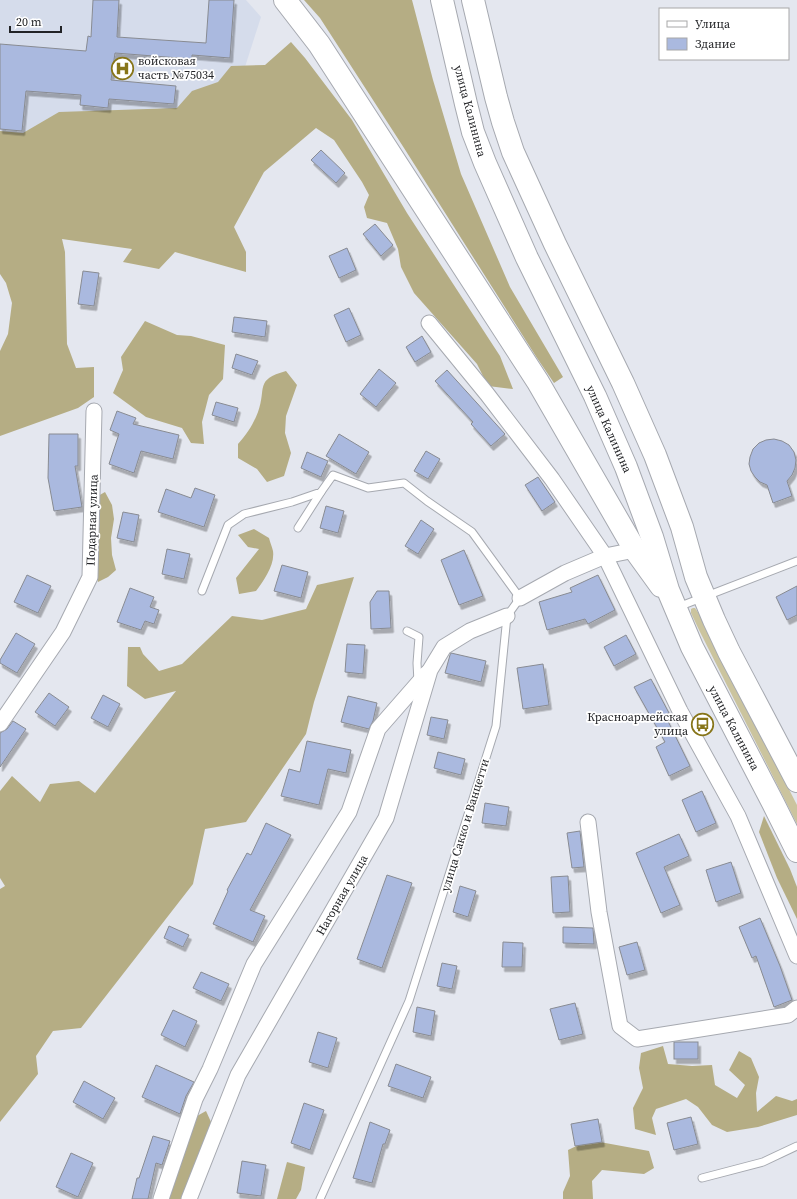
<svg xmlns="http://www.w3.org/2000/svg" width="797" height="1199" viewBox="0 0 797 1199" font-family="'Source Serif 4',serif">
<style>
.built{fill:#d5dceb}
.green{fill:#cbc49e}
.forest{fill:#b5ad84}
.building{fill:#aab9df;stroke:#888b92;filter:url(#shadow)}
.lines{fill:none;stroke-linecap:round;stroke-linejoin:round}
.lane-casing{stroke:#a6a9b0;stroke-width:9}
.street-casing{stroke:#a6a9b0;stroke-width:17}
.primary-casing{stroke:#a6a9b0;stroke-width:24}
.lane{stroke:#fff;stroke-width:7}
.street{stroke:#fff;stroke-width:15}
.primary{stroke:#fff;stroke-width:22}
.labels{text-anchor:middle;dominant-baseline:central;stroke-width:3.5;stroke-linejoin:round;paint-order:stroke}
.poi-label{font-size:12px;fill:#222326;stroke:#fff;text-anchor:start}
.street-label{font-size:12px;fill:#222326;stroke:#fff}
</style>
<defs>
<filter id="shadow"><feDropShadow dx="2.5" dy="4.5" stdDeviation="0" flood-color="#0004"/></filter>
</defs>
<rect width="100%" height="100%" fill="#e4e7ef"/>
<!-- built -->
<polygon class="built" points="0,0 246,0 261,17 228,120 177,132 0,133"/>
<!-- green -->
<polygon class="green" points="693,608 695,608 700,615 797,805 797,824 699,630 691,613 691,609"/>
<!-- forest -->
<g class="forest">
<polygon points="304,0 412,0 433,80 461,174 510,287 563,377 554,383 537,358 404,148 320,18"/>
<polygon points="291,42 305,58 352,120 407,213 500,356 513,389 488,386 477,364 414,293 401,267 398,249 387,223 367,218 364,207 369,195 362,182 334,140 316,128 264,172 234,227 246,252 246,272 175,252 159,269 123,262 132,249 62,239 65,252 67,344 76,368 94,367 94,397 78,408 0,436 0,351 8,334 12,303 6,283 0,274 0,131 23,133 59,112 177,108 192,91 218,82 231,66 265,65"/>
<polygon points="145,321 177,335 191,336 225,345 223,379 209,395 202,422 204,444 191,443 182,428 146,417 113,393 123,370 121,357"/>
<path d="M 286,371 L 297,385 L 286,416 L 285,433 L 291,453 L 284,476 L 267,482 L 257,469 L 238,458 L 238,444 C 247,434 253,425 258,412 C 267,388 254,380 286,371 Z"/>
<polygon points="105,492 112,505 114,519 111,538 112,555 116,570 108,577 98,582 94,565 98,549 100,511 98,496"/>
<path d="M 254,529 L 269,538 C 270,542 272,547 273,551 C 275,565 264,580 256,591 L 239,594 L 236,578 L 259,549 L 248,547 L 238,535 Z"/>
<polygon points="354,577 314,702 306,734 246,822 205,829 193,884 81,1028 53,1031 36,1056 38,1074 0,1122 0,889 5,886 0,878 0,791 12,776 40,802 50,784 79,781 95,793 176,691 145,699 127,686 128,647 140,647 143,654 159,671 182,664 232,616 262,620 306,609 317,585"/>
<polygon points="764,816 790,869 797,887 797,919 777,878 759,832"/>
<polygon points="663,1046 668,1064 692,1066 712,1065 715,1085 737,1098 745,1085 729,1070 739,1051 751,1058 759,1077 756,1093 757,1112 776,1096 792,1101 797,1099 797,1115 758,1127 727,1132 712,1125 698,1107 686,1099 656,1109 652,1118 656,1135 635,1129 633,1108 643,1088 639,1068 641,1053"/>
<polygon points="206,1111 211,1122 181,1199 166,1199 197,1116"/>
<polygon points="589,1140 649,1151 654,1168 644,1174 602,1170 592,1181 593,1199 563,1199 563,1192 570,1176 568,1150"/>
<polygon points="287,1162 305,1167 301,1190 296,1199 277,1199"/>
</g>
<!-- building -->
<g class="building">
<polygon points="93,0 119,0 117,37 206,43 209,0 234,0 230,58 192,55 192,59 115,53 111,80 176,86 174,104 109,99 108,108 80,105 81,95 26,91 22,131 0,129 0,44 86,51 88,36 91,37"/>
<polygon points="321,150 345,173 336,183 311,160"/>
<polygon points="375,224 393,245 381,256 363,234"/>
<polygon points="347,248 356,270 339,278 329,256"/>
<polygon points="83,271 99,273 94,306 78,304"/>
<polygon points="349,308 361,335 346,342 334,315"/>
<polygon points="234,317 267,321 265,337 232,332"/>
<polygon points="422,336 431,352 415,362 406,347"/>
<polygon points="236,354 258,361 252,375 232,368"/>
<polygon points="379,369 396,383 376,407 360,394"/>
<polygon points="447,370 505,434 491,446 471,424 473,422 435,381"/>
<polygon points="216,402 238,408 234,422 212,415"/>
<polygon points="117,411 136,418 133,424 179,435 173,459 141,451 134,473 109,464 119,434 110,430"/>
<polygon points="49,434 78,434 78,466 75,466 82,507 54,511 48,478"/>
<polygon points="339,434 369,452 356,474 326,456"/>
<polygon points="774,439 782,441 789,445 794,452 796,460 795,468 792,475 787,481 792,496 773,503 767,485 760,482 755,477 751,471 749,464 750,457 753,449 759,443 766,440"/>
<polygon points="426,451 440,459 428,479 414,471"/>
<polygon points="307,452 328,461 321,477 301,468"/>
<polygon points="538,477 555,502 542,511 525,485"/>
<polygon points="195,488 215,495 204,527 158,512 166,489 191,498"/>
<polygon points="326,506 344,511 338,533 320,528"/>
<polygon points="123,512 139,515 134,542 117,538"/>
<polygon points="421,520 434,529 418,554 405,546"/>
<polygon points="167,549 190,554 184,579 162,574"/>
<polygon points="464,550 483,596 459,605 441,560"/>
<polygon points="282,565 308,572 301,598 274,591"/>
<polygon points="27,575 51,586 38,613 14,602"/>
<polygon points="598,575 615,610 588,624 585,619 547,630 539,602 572,592 570,588"/>
<polygon points="797,586 797,615 787,620 776,597"/>
<polygon points="130,588 154,597 150,607 159,610 154,624 145,621 141,630 117,622"/>
<polygon points="377,591 389,591 391,628 371,629 370,602"/>
<polygon points="16,633 35,644 17,673 0,663 0,660"/>
<polygon points="626,635 636,654 614,666 604,647"/>
<polygon points="347,644 365,645 363,674 345,672"/>
<polygon points="451,653 486,661 481,682 445,673 450,655"/>
<polygon points="543,664 549,705 523,709 517,668"/>
<polygon points="651,679 669,713 665,715 690,766 669,776 656,747 665,742 634,687"/>
<polygon points="49,693 69,707 55,726 35,712"/>
<polygon points="103,695 120,704 108,727 91,718"/>
<polygon points="348,696 377,703 373,721 369,729 341,722"/>
<polygon points="431,717 448,720 444,739 427,735"/>
<polygon points="13,721 26,729 0,767 0,733 7,729"/>
<polygon points="307,741 351,750 346,773 328,769 319,805 281,796 289,769 300,772"/>
<polygon points="438,752 465,759 461,775 434,768"/>
<polygon points="702,791 716,823 696,832 682,800"/>
<polygon points="485,803 509,807 506,826 482,823"/>
<polygon points="266,823 291,835 250,910 265,916 253,942 213,924 228,891 227,890 247,853 251,855"/>
<polygon points="580,831 584,867 572,868 567,833"/>
<polygon points="679,834 689,856 664,867 680,905 661,913 636,853"/>
<polygon points="731,862 741,893 716,902 706,870"/>
<polygon points="387,875 412,883 382,968 357,959"/>
<polygon points="568,876 570,912 553,913 551,877"/>
<polygon points="460,886 476,891 468,917 453,912"/>
<polygon points="760,918 780,966 792,1000 774,1007 756,956 752,958 739,927"/>
<polygon points="169,926 189,935 183,947 164,938"/>
<polygon points="563,927 593,928 594,944 563,943"/>
<polygon points="503,942 523,943 522,967 502,967"/>
<polygon points="637,942 645,970 627,975 619,947"/>
<polygon points="442,963 457,966 452,989 437,986"/>
<polygon points="201,972 229,984 221,1001 193,988"/>
<polygon points="575,1003 583,1034 559,1040 550,1009"/>
<polygon points="417,1007 435,1011 431,1036 413,1032"/>
<polygon points="173,1010 197,1021 185,1047 161,1035"/>
<polygon points="318,1032 337,1038 328,1068 309,1062"/>
<rect x="674" y="1042" width="24" height="17"/>
<polygon points="396,1064 431,1077 423,1098 388,1086"/>
<polygon points="156,1065 194,1082 186,1096 180,1114 142,1097"/>
<polygon points="84,1081 115,1098 103,1119 73,1102"/>
<polygon points="304,1103 324,1110 310,1150 291,1143"/>
<polygon points="691,1117 698,1144 674,1150 667,1123"/>
<polygon points="598,1119 602,1142 575,1146 571,1124"/>
<polygon points="370,1122 390,1130 385,1144 383,1144 372,1183 353,1178"/>
<polygon points="153,1136 170,1141 162,1165 156,1163 148,1199 132,1199 137,1178 139,1178"/>
<polygon points="71,1153 93,1163 78,1197 56,1187"/>
<polygon points="242,1161 266,1165 261,1196 237,1193"/>
</g>
<g class="lines">
<defs>
<g id="lane">
<polyline points="298,528 321,492"/>
<polyline points="202,591 228,525 244,514 292,502 321,492 333,475 368,488 404,483 427,501 472,532 520,598 507,616 496,726 409,1001 320,1199"/>
<polyline points="678,607 797,561"/>
<polyline points="407,631 419,637 417,663 418,682"/>
<polyline points="702,1178 763,1162 797,1146"/>
</g>
<g id="street">
<polyline points="429,323 487,394 552,479 605,556 680,711 738,816 797,956"/>
<polyline points="520,598 565,573 605,556 635,550"/>
<polyline points="0,724 63,632 90,577 94,411"/>
<polyline points="588,822 599,912 620,1026 637,1039 788,1015 797,1008"/>
<polyline points="161,1199 195,1099 210,1069 254,964 349,812 378,729 427,673"/>
<polyline points="189,1199 238,1075 386,818 430,670 444,647 470,631 507,616"/>
</g>
<g id="primary">
<polyline points="285,0 319,44 538,382 635,550 661,586"/>
<polyline points="442,0 466,104 473,132 485,163 527,258 595,396 626,467 652,537 668,590 692,647 773,803 797,851"/>
<polyline points="473,0 496,97 503,122 513,152 555,244 623,383 655,455 682,527 696,577 714,620 729,652 797,781"/>
</g>
</defs>
<!-- lane casing -->
<use href="#lane" class="lane-casing"/>
<!-- street casing -->
<use href="#street" class="street-casing"/>
<!-- primary casing -->
<use href="#primary" class="primary-casing"/>
<!-- lane -->
<use href="#lane" class="lane"/>
<!-- street -->
<use href="#street" class="street"/>
<!-- primary -->
<use href="#primary" class="primary"/>
</g>
<!-- icons -->
<defs>
<symbol id="hospital-ring" viewBox="-11 -11 22 22"><circle r="9.5" fill="#fff" stroke="#877519" stroke-width="1.5"/><path d="M-5-5h3v3.5h4V-5h3V5h-3V1.5h-4V5h-3Z" fill="#877519"/></symbol>
<symbol id="bus-ring" viewBox="-11 -11 22 22"><circle r="9.5" fill="#fff" stroke="#877519" stroke-width="1.5"/><path d="M-5-6H5V4H4V6H2V4H-2V6H-4V4H-5ZM-3.5-4V0h7V-4ZM-3.5 1.2v1.5H-2V1.2ZM2 1.2v1.5H3.5V1.2Z" fill="#877519"/></symbol>
</defs>
<g fill-rule="evenodd">
<use href="#hospital-ring" x="110" y="56" width="25" height="25"/>
<use href="#bus-ring" x="690" y="712" width="25" height="25"/>
</g>
<g class="labels">
<!-- poi labels -->
<g class="poi-label">
<text x="138" y="61">войсковая<tspan x="138" dy="14">часть №75034</tspan></text>
<text x="688" y="717" text-anchor="end">Красноармейская<tspan x="688" dy="14">улица</tspan></text>
</g>
<!-- street labels -->
<g class="street-label">
<text transform="translate(470 111) rotate(75)">улица Калинина</text>
<text transform="translate(609 429) rotate(66)">улица Калинина</text>
<text transform="translate(92 520) rotate(-88)">Подарная улица</text>
<text transform="translate(734 728) rotate(62)">улица Калинина</text>
<text transform="translate(465 825) rotate(-73)">улица Сакко и Ванцетти</text>
<text transform="translate(342 895) rotate(-60)">Нагорная улица</text>
</g>
</g>
<!-- legend -->
<rect x="659" y="8" width="130" height="52" fill="#ffffff" stroke="#a7a7a8"/>
<rect x="667" y="21" width="20" height="6" fill="#ffffff" stroke="#a7a7a8"/>
<text x="695" y="28" font-size="12" fill="#222326">Улица</text>
<rect x="667" y="38" width="20" height="12" fill="#aab9df" stroke="#a7a7a8"/>
<text x="695" y="48" font-size="12" fill="#222326">Здание</text>
<!-- scale -->
<path d="M10 26v6h51v-6" fill="none" stroke="#222326" stroke-width="2"/>
<text x="16" y="26" font-size="12" fill="#222326" stroke="#ffffff" stroke-width="3" paint-order="stroke">20 m</text>
</svg>
